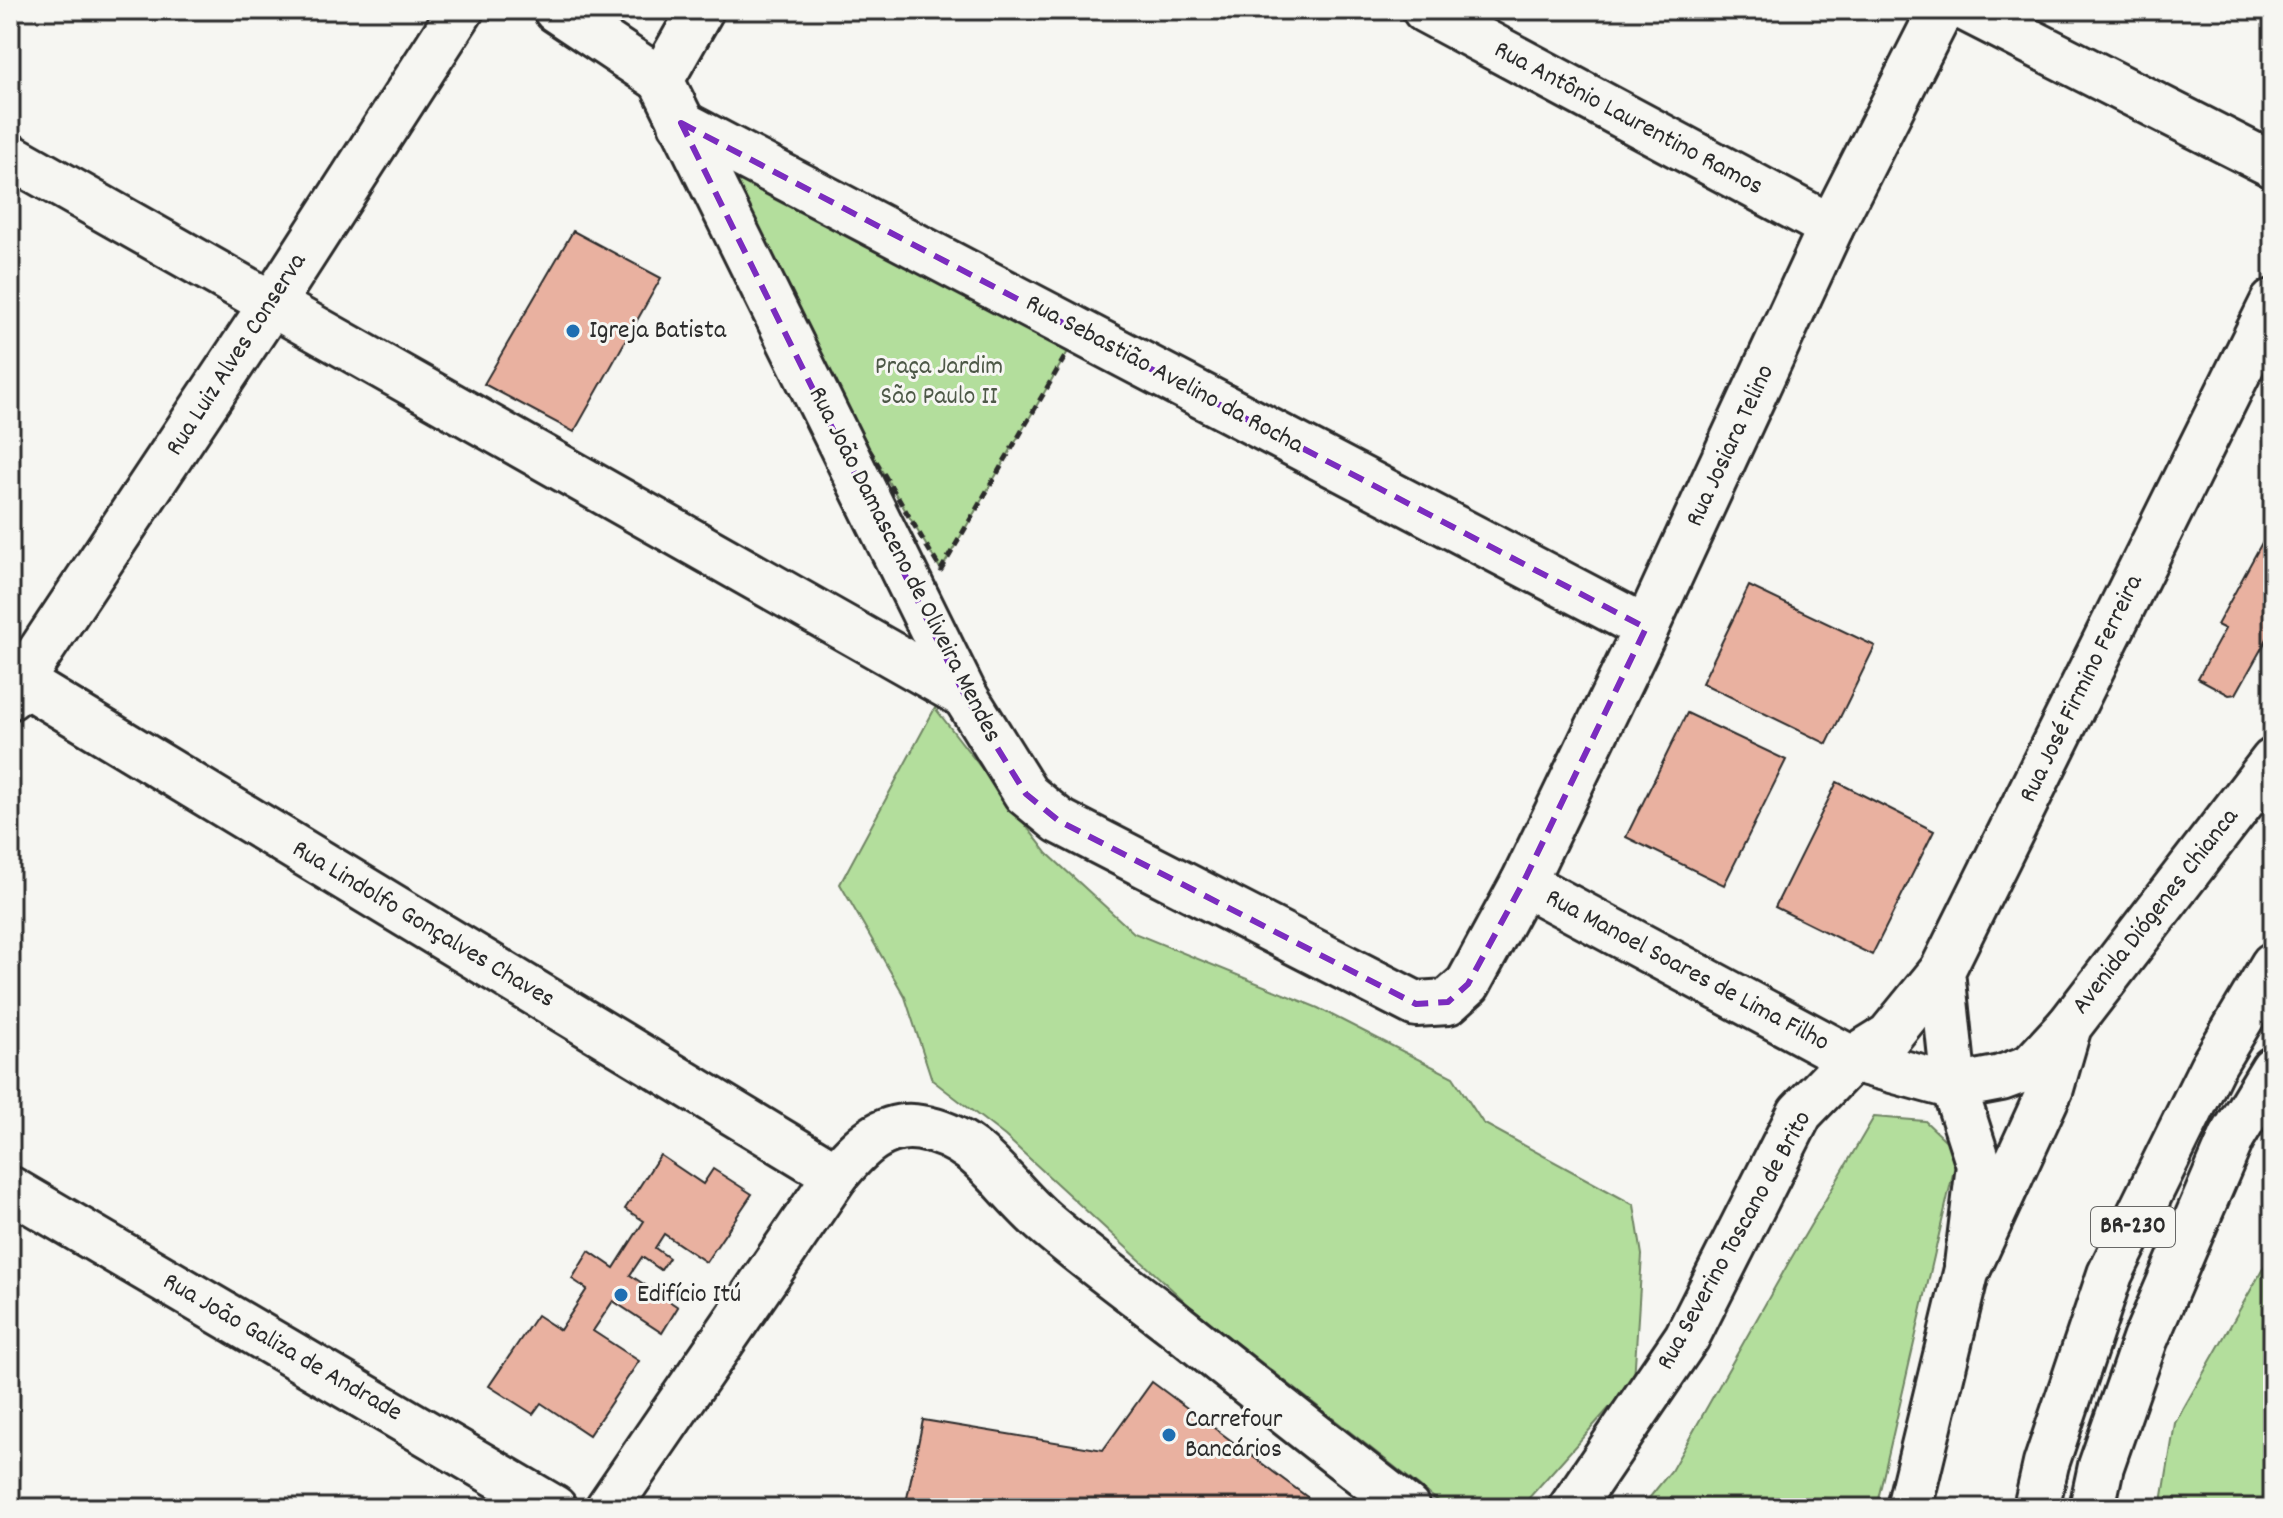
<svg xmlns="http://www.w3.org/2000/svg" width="2283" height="1518" viewBox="0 0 2283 1518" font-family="Dekko,sans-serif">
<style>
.green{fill:#b3de9c;stroke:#6f8464;stroke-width:2}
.building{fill:#e9b1a0;stroke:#2b2b2b;stroke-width:2}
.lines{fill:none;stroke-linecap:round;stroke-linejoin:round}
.minor-casing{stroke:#2b2b2b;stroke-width:50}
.tertiary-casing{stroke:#2b2b2b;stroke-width:50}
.secondary-casing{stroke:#2b2b2b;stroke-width:50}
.trunk-casing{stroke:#2b2b2b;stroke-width:50}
.path{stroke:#2b2b2b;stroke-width:5;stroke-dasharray:8 6;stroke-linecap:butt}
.minor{stroke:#f6f6f2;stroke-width:44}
.tertiary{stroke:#f6f6f2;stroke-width:44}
.secondary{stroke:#f6f6f2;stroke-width:44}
.trunk{stroke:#f6f6f2;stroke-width:44}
.marked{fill:none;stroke:#7b2cbf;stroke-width:6;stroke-dasharray:16 10;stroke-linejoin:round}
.poi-dot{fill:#1f6fb2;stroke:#f6f6f2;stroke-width:3}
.labels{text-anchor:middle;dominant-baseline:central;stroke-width:6;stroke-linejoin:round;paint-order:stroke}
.shield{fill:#f6f6f2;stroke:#686867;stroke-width:2}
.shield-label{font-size:24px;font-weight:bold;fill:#2b2b2b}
.street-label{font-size:26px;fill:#2b2b2b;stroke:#f6f6f2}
.poi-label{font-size:26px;fill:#2b2b2b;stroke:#f6f6f2;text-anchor:start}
.park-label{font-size:26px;fill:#4d5847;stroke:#f6f6f2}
</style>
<rect width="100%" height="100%" fill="#f6f6f2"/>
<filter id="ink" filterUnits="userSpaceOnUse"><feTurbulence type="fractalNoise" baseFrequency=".0125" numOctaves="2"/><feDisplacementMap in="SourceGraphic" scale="16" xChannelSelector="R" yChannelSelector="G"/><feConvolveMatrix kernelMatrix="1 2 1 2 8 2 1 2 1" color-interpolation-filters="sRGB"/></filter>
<g filter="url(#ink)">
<!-- green -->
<g class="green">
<polygon points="726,167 1073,343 941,570 827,379"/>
<polygon points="935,708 1048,854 1134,933 1318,1008 1453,1077 1483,1123 1634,1205 1642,1255 1634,1380 1520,1508 1447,1508 1191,1307 1005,1136 932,1080 905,997 840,884"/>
<polygon points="1874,1117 1925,1121 1958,1152 1876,1508 1641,1508 1671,1471 1789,1262"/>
<polygon points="2273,1251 2273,1508 2161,1508 2175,1423"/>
</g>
<!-- building -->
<g class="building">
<polygon points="573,231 661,278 574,432 484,384"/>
<polygon points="2270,528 2273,529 2273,628 2236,694 2229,695 2198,678 2225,629 2217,625"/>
<polygon points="1749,586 1875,646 1827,744 1702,683"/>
<polygon points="1687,713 1786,760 1724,885 1626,837"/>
<polygon points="1837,782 1934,831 1872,955 1775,907"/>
<polygon points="660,1155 703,1184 713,1169 752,1194 706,1262 664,1234 655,1248 669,1258 661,1270 642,1257 630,1275 678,1307 662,1333 613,1301 593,1331 639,1361 589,1435 541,1403 533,1414 489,1386 537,1315 560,1330 587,1289 572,1279 589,1251 614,1268 644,1221 625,1209"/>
<polygon points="1152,1382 1322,1508 905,1508 923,1420 1103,1450"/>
</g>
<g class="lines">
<defs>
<g id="minor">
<polyline points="1425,10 1831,227"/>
<polyline points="1968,10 2273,165"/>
<polyline points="681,123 1646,628"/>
<polyline points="10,1189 554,1508"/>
<polyline points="608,1508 836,1175"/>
</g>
<g id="tertiary">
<polyline points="556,10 661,80"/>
<polyline points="661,80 965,696 1026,794 1059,821 1416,1004 1448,1002 1468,984 1523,883 1646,628 1831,227 1941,10"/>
<polyline points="661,80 701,10"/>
<polyline points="10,156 965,696"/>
<path d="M 10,675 L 836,1175 C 858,1148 884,1121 921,1128 C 979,1137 1003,1187 1044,1222 C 1087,1259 1133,1292 1178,1327 C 1254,1388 1330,1448 1407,1508"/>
<polyline points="10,697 273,302 461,10"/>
<polyline points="1523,883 1852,1059 1954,1087 2001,1078 2031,1067 2069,1026"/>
<polyline points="1967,1265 1979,1165 1954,1087 1942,971 2273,302"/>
<polyline points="1571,1508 1687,1337 1800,1113 1852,1059 1889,1036 1942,971"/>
</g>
<polyline id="secondary" points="1909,1508 1966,1273 2051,1088 2069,1026 2273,761"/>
<g id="trunk">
<polyline points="2036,1508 2046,1464 2110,1274 2212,1067 2273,965"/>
<polyline points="2092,1508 2101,1466 2145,1340 2232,1137 2273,1069"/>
</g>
</defs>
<!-- minor casing -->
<use href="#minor" class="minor-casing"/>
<!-- tertiary casing -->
<use href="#tertiary" class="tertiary-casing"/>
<!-- secondary casing -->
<use href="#secondary" class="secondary-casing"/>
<!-- trunk casing -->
<use href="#trunk" class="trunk-casing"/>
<!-- path -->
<polygon class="path" points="726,167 1073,343 941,570 827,379"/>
<!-- minor -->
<use href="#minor" class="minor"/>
<!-- tertiary -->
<use href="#tertiary" class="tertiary"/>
<!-- secondary -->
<use href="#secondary" class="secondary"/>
<!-- trunk -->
<use href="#trunk" class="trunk"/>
</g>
</g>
<!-- marked area -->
<path class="marked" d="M 681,123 L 1646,628 L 1523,883 L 1468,984 L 1448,1002 L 1416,1004 L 1059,821 L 1026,794 L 965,696 Z"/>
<!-- markers -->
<g class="poi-dot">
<circle cx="573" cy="331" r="8"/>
<circle cx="621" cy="1295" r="8"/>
<circle cx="1169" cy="1435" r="8"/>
</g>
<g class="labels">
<!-- shield labels -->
<rect class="shield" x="2091" y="1207" width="84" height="40" rx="6"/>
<g class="shield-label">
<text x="2133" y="1227">BR-230</text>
</g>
<!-- street labels -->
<g class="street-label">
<text transform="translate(1628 119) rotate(28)">Rua Antônio Laurentino Ramos</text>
<text transform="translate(237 355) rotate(-57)">Rua Luiz Alves Conserva</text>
<text transform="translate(1164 375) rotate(28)">Rua Sebastião Avelino da Rocha</text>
<text transform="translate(1731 446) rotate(-65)">Rua Josiara Telino</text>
<text transform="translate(904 565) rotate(63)">Rua João Damasceno de Oliveira Mendes</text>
<text transform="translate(2082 689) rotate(-64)">Rua José Firmino Ferreira</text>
<text transform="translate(2156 912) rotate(-52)">Avenida Diógenes Chianca</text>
<text transform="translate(423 925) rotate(31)">Rua Lindolfo Gonçalves Chaves</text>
<text transform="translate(1687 971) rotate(28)">Rua Manoel Soares de Lima Filho</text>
<text transform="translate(1735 1241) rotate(-61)">Rua Severino Toscano de Brito</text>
<text transform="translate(282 1348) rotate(30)">Rua João Galiza de Andrade</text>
</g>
<!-- poi labels -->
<g class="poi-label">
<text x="589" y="331">Igreja Batista</text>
<text x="637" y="1295">Edifício Itú</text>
<text x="1185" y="1420">Carrefour<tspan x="1185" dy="30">Bancários</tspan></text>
</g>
<!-- park labels -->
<g class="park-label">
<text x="939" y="367">Praça Jardim<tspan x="939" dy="30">São Paulo II</tspan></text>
</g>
</g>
<!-- margin -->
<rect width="2283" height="1518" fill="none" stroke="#f6f6f2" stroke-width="40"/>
<rect x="20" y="20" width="2243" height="1478" fill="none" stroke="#2b2b2b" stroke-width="3" filter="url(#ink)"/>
</svg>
